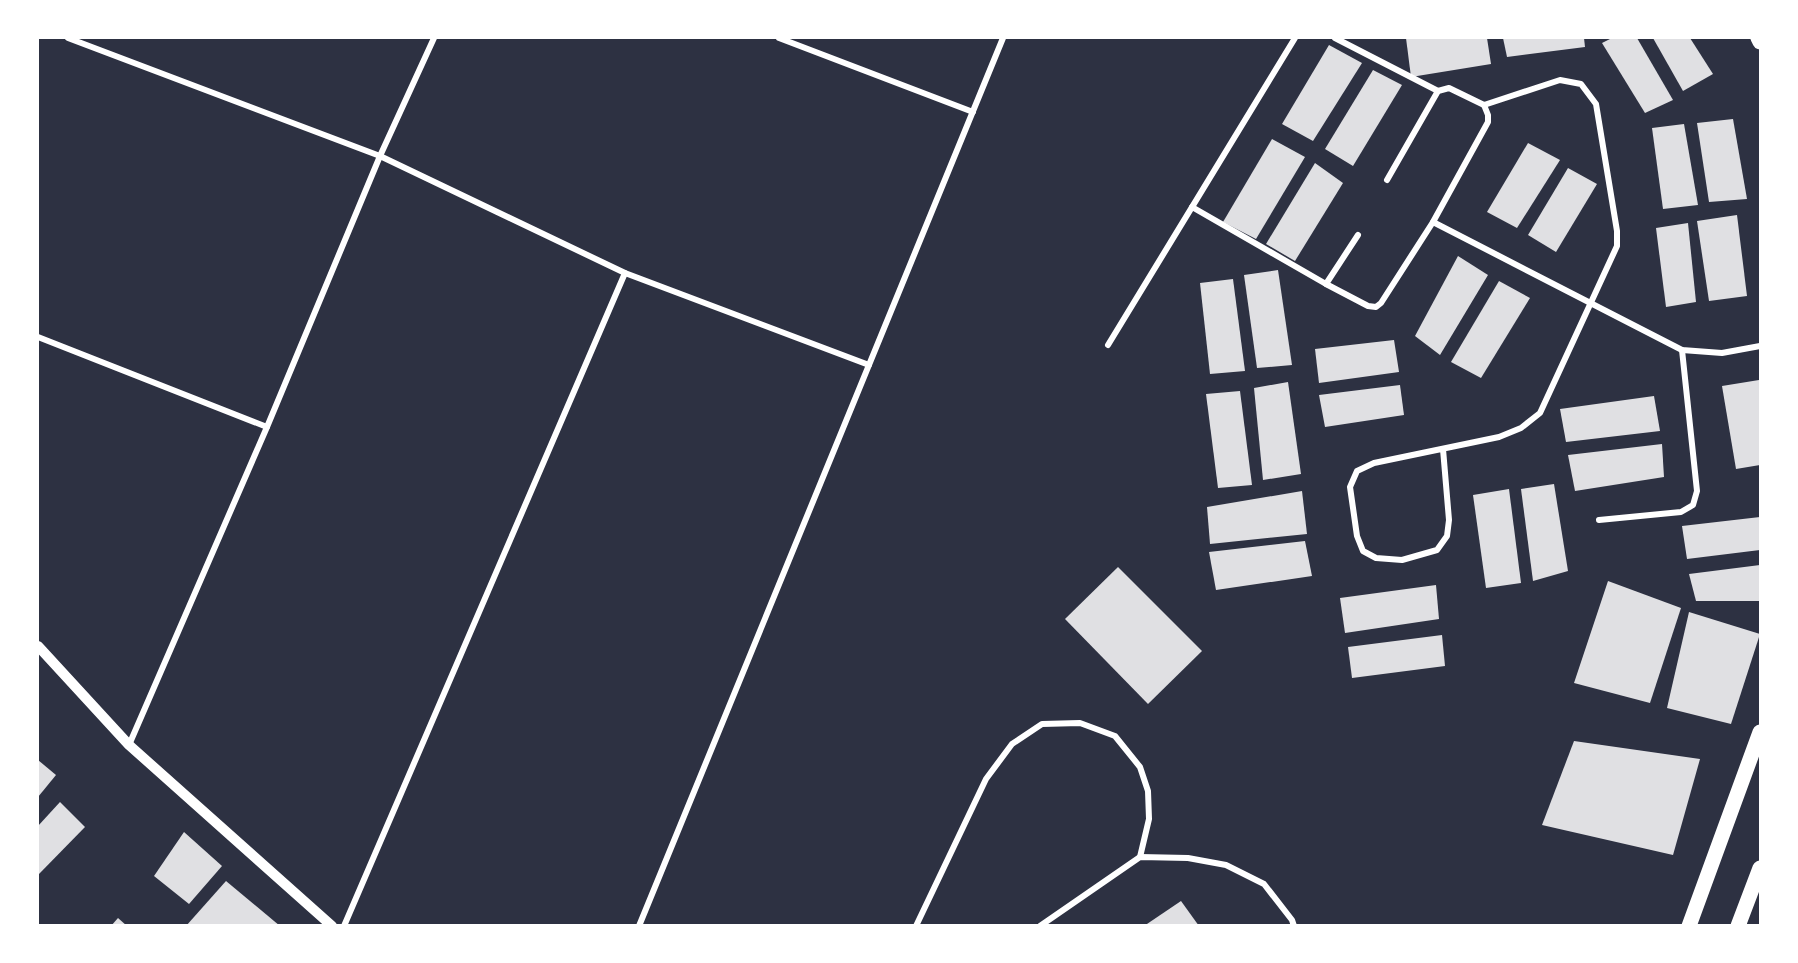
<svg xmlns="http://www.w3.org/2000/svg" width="1798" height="963" viewBox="0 0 1798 963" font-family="Montserrat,sans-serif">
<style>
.building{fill:#e0e0e3}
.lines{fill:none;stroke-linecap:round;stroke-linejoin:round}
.minor{stroke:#fff;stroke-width:6}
.tertiary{stroke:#fff;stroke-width:10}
.primary{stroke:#fff;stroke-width:15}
</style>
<rect width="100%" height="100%" fill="#2d3142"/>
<!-- building -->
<g class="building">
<polygon points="1406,38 1487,38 1491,64 1411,77"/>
<polygon points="1503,38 1584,38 1585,47 1507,57"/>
<polygon points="1612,38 1637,38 1673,100 1645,113 1602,43"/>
<polygon points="1653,38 1690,38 1713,74 1683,91"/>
<polygon points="1329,45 1362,63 1313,141 1282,124"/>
<polygon points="1373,70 1402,85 1353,166 1325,149"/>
<polygon points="1733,119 1747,199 1709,202 1697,123"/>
<polygon points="1684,124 1698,205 1663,209 1652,128"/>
<polygon points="1272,139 1305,157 1256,239 1223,222"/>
<polygon points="1528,143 1560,160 1517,228 1487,212"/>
<polygon points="1315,163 1343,183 1295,261 1266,244"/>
<polygon points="1568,168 1597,184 1556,252 1528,235"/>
<polygon points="1737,215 1747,296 1709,301 1697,221"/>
<polygon points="1688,223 1696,302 1666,307 1656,228"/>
<polygon points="1458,256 1488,275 1440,355 1415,336"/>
<polygon points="1278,270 1292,365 1257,368 1244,275"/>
<polygon points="1233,279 1245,371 1210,374 1200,283"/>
<polygon points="1499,281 1530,298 1481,378 1451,362"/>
<polygon points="1394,340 1399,372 1319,383 1315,349"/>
<polygon points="1759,380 1760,465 1736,469 1722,386"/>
<polygon points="1288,382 1301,474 1263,480 1254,388"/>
<polygon points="1400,385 1404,415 1325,427 1319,395"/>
<polygon points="1240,391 1252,485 1218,488 1206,394"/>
<polygon points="1654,396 1660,431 1566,442 1560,409"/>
<polygon points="1662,444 1664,477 1575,491 1568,455"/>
<polygon points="1554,484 1568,571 1533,581 1521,489"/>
<polygon points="1509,489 1521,583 1486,588 1473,495"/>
<polygon points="1302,491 1307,534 1210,544 1207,507"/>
<polygon points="1760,517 1760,550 1687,559 1682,526"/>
<polygon points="1305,541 1312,576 1216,590 1209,552"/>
<polygon points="1760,565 1760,601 1696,601 1689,574"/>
<polygon points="1118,567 1202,651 1148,704 1065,619"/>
<polygon points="1608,581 1681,608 1650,703 1574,683"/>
<polygon points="1436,585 1439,619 1345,633 1340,598"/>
<polygon points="1689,612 1760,634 1731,724 1667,708"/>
<polygon points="1442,635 1445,666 1352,678 1348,647"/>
<polygon points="1574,741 1700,759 1673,855 1542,825"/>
<polygon points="38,760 56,775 38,797"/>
<polygon points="60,802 85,827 39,874 38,870 38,826"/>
<polygon points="184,832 222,866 189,904 154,876"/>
<polygon points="226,881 280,926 186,926"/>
<polygon points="1181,901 1199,926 1144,926"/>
<polygon points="118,918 127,926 111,926"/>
</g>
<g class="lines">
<!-- minor -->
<g class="minor">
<polyline points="68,38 380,156 625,273 869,365"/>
<polyline points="779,38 973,112"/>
<polyline points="1335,38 1438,91"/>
<polyline points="1387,180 1438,91 1449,88 1484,105 1560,80 1581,84 1596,104 1617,231 1617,246 1540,413 1521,428 1499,437 1374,463 1357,471 1350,487 1357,536 1363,551 1376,558 1402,560 1437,550 1447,536 1449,520 1443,449"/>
<polyline points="1192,207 1326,284"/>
<polyline points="1433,222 1682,350 1722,353 1760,346"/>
<polyline points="1358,235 1326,284 1368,306 1376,307 1381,303 1433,222 1488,122 1488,115 1484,105"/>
<polyline points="38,337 267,427"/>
<polyline points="1108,345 1295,38"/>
<polyline points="1599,520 1681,512 1693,505 1697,491 1682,350"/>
<polyline points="129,745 267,427 380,156 434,38"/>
<polyline points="344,926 625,273"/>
<polyline points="639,926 1003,38"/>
<polyline points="916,926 986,779 1012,744 1042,724 1080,723 1115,736 1140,767 1148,791 1149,819 1140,857"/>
<polyline points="1040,926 1140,857 1188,858 1226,865 1264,884 1292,920 1294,926"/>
</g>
<!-- tertiary -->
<polyline class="tertiary" points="38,646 129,745 332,926"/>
<!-- primary -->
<g class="primary">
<polyline points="1758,38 1760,42"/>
<polyline points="1689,926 1760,732"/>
<polyline points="1738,926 1760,868"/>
</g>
</g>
<!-- border -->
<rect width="1798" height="963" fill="none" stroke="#ffffff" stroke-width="78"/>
</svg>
